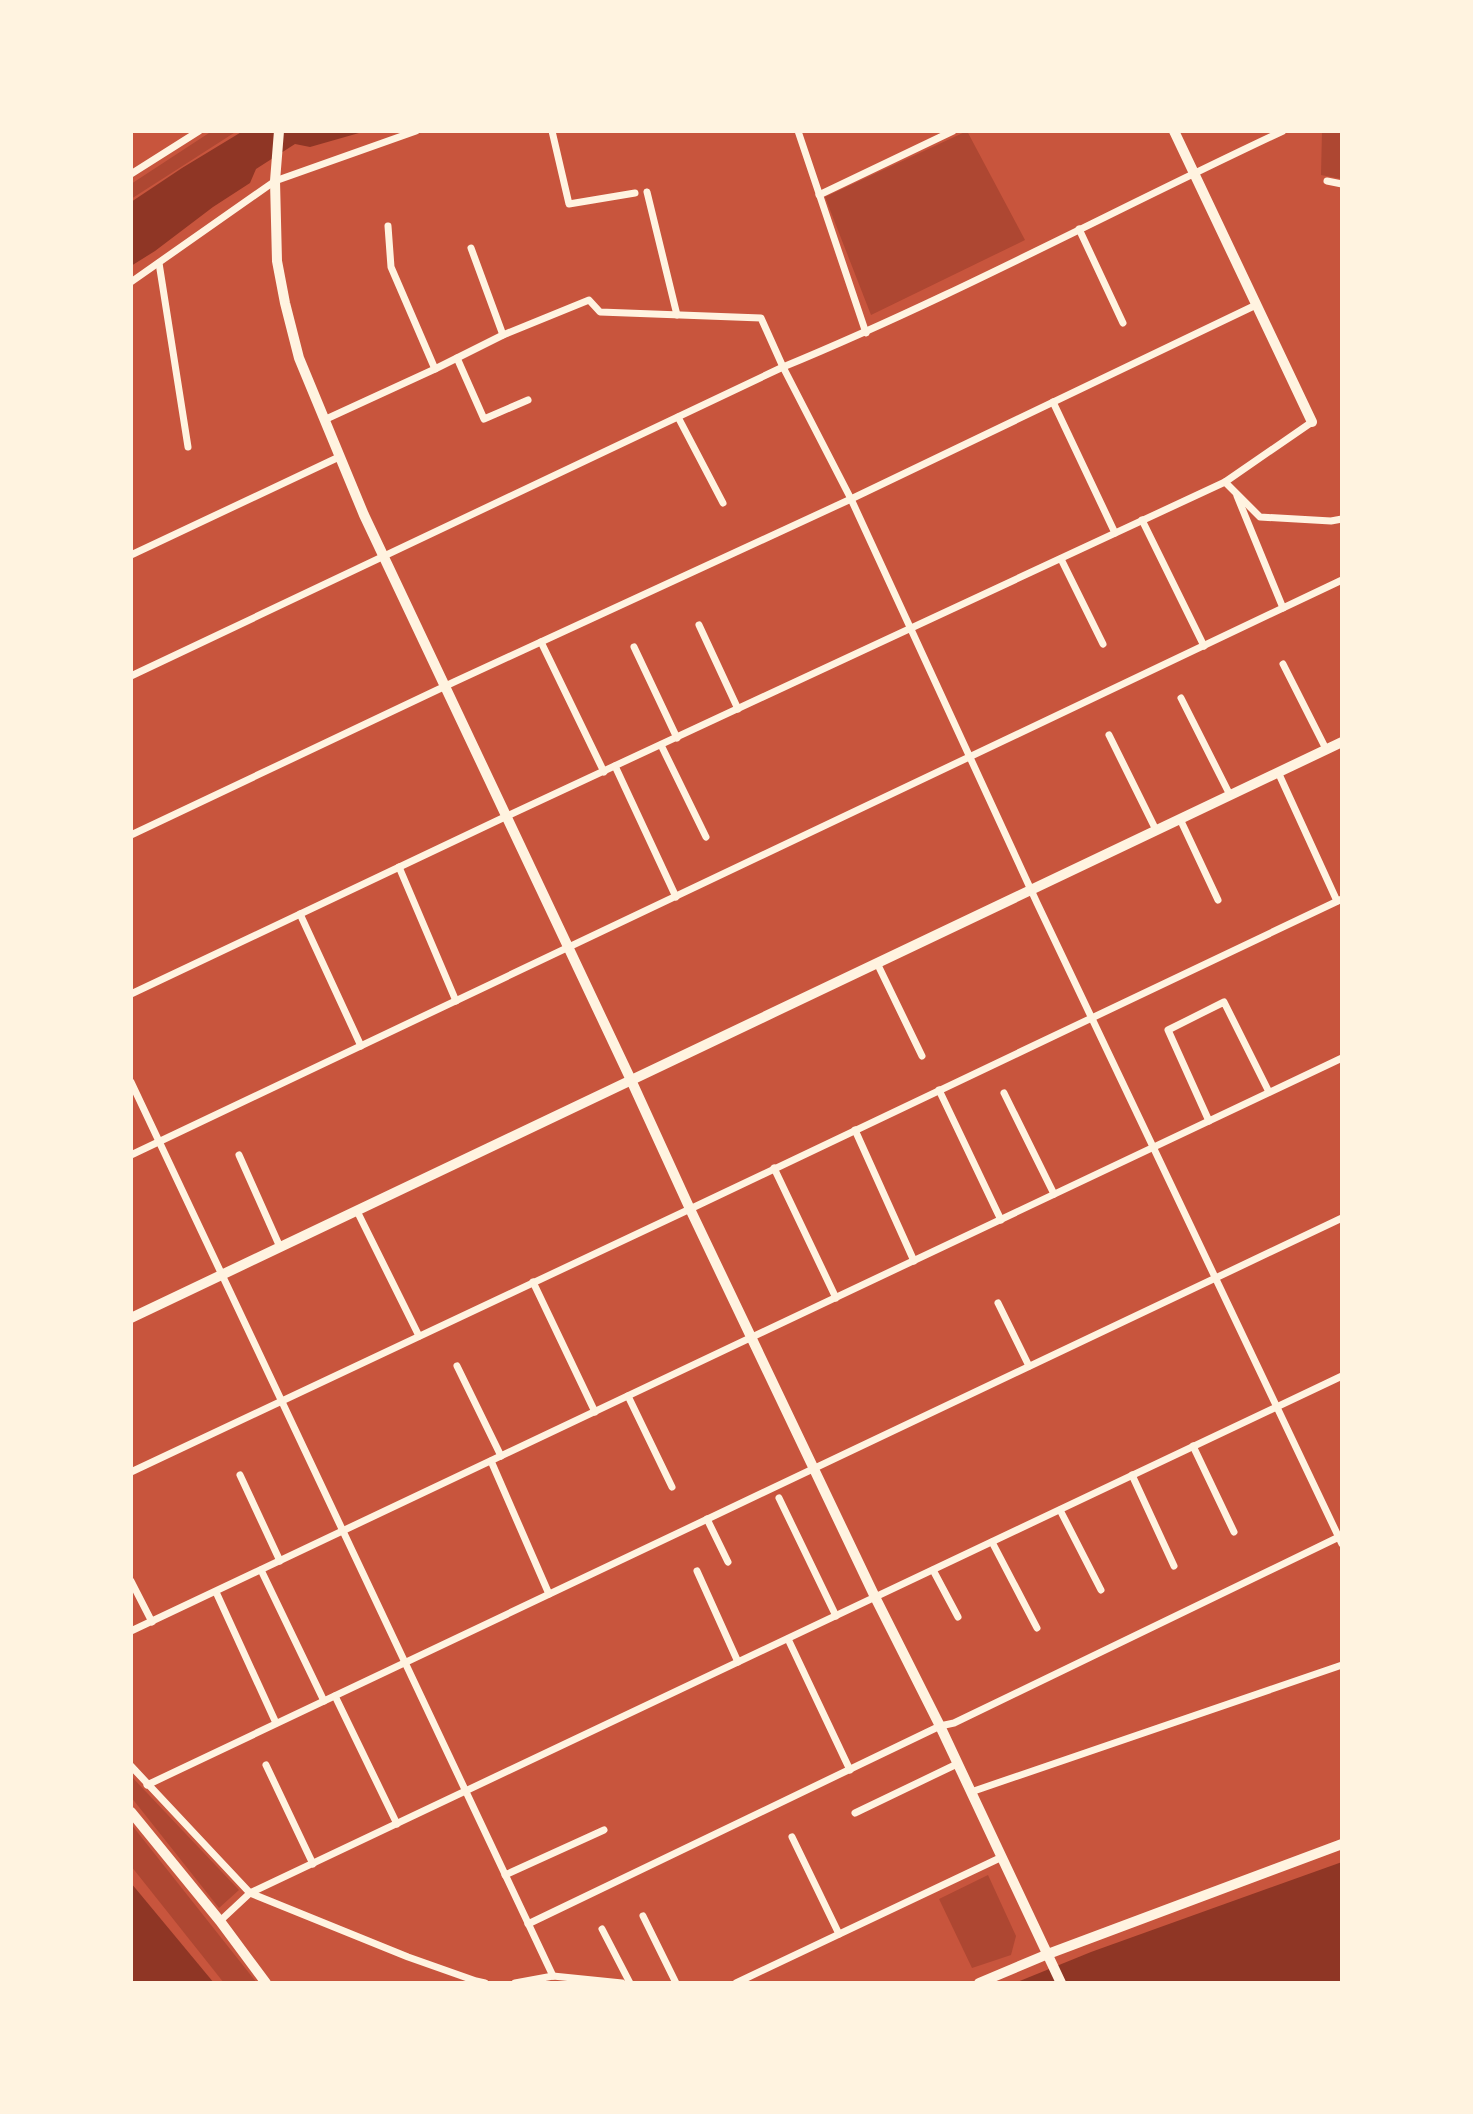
<svg xmlns="http://www.w3.org/2000/svg" width="1473" height="2114" viewBox="0 0 1473 2114" font-family="Cabin,sans-serif">
<style>
.green{fill:#ae4732}
.water{fill:#8f3625}
.lines{fill:none;stroke-linecap:round;stroke-linejoin:round}
.minor{stroke:#fff3e0;stroke-width:7}
.tertiary{stroke:#fff3e0;stroke-width:10}
</style>
<rect width="100%" height="100%" fill="#c8553d"/>
<!-- green -->
<g class="green">
<polygon points="212,131 237,131 131,199 131,184"/>
<polygon points="967,131 1025,240 871,315 825,197"/>
<polygon points="1322,131 1342,131 1342,179 1321,175"/>
<polygon points="131,1776 239,1890 219,1908 131,1797"/>
<polygon points="131,1824 257,1983 224,1983 131,1866"/>
<polygon points="988,1875 1016,1936 1011,1955 972,1968 939,1899"/>
</g>
<!-- water -->
<g class="water">
<polygon points="243,131 366,131 310,147 295,144 256,169 250,183 213,207 155,251 131,266 131,202 182,168"/>
<polygon points="1342,1862 1342,1983 1015,1983 1091,1952"/>
<polygon points="131,1883 214,1983 131,1983"/>
</g>
<g class="lines">
<!-- minor -->
<g class="minor">
<polyline points="552,131 569,204 635,193"/>
<polyline points="798,131 866,333"/>
<polyline points="131,174 199,131"/>
<polyline points="1327,181 1342,184"/>
<polyline points="647,192 677,315"/>
<polyline points="819,195 953,131"/>
<polyline points="388,226 391,267 435,369"/>
<polyline points="1079,229 1123,323"/>
<polyline points="471,248 503,335"/>
<polyline points="159,263 188,447"/>
<polyline points="131,282 275,181 416,131"/>
<polyline points="457,358 484,419 528,400"/>
<polyline points="1053,402 1115,533"/>
<polyline points="678,417 723,503"/>
<polyline points="324,420 435,369 503,335 589,300 600,312 761,318 783,367 851,499 1037,903 1342,1544"/>
<polyline points="1225,482 1260,517 1331,521 1342,519"/>
<polyline points="1237,496 1283,608"/>
<polyline points="1142,520 1204,646"/>
<polyline points="131,555 339,457"/>
<polyline points="1061,559 1103,644"/>
<polyline points="699,625 738,709"/>
<polyline points="541,642 604,772"/>
<polyline points="634,647 677,738"/>
<polyline points="1283,664 1326,749"/>
<path d="M 131,676 L 783,367 C 953,297 1116,209 1283,131"/>
<polyline points="1181,698 1230,795"/>
<polyline points="1109,735 1156,830"/>
<polyline points="661,745 706,837"/>
<polyline points="615,766 676,897"/>
<polyline points="1278,772 1337,901"/>
<polyline points="1180,819 1218,900"/>
<polyline points="131,835 454,682 851,499 1256,305"/>
<polyline points="399,867 456,1001"/>
<polyline points="300,914 361,1046"/>
<polyline points="877,963 922,1056"/>
<polyline points="131,994 507,816 1225,482 1312,422"/>
<polyline points="131,1082 553,1976"/>
<polyline points="939,1090 1001,1220"/>
<polyline points="1004,1093 1054,1194"/>
<polyline points="1209,1121 1168,1030 1224,1002 1269,1092"/>
<polyline points="855,1130 914,1261"/>
<polyline points="131,1155 1342,580"/>
<polyline points="239,1155 280,1247"/>
<polyline points="774,1168 836,1298"/>
<polyline points="357,1211 419,1336"/>
<polyline points="533,1282 595,1412"/>
<polyline points="998,1303 1029,1366"/>
<polyline points="457,1366 501,1456"/>
<polyline points="628,1396 672,1487"/>
<polyline points="1193,1446 1234,1532"/>
<polyline points="491,1461 549,1594"/>
<polyline points="131,1472 690,1209 1342,899"/>
<polyline points="240,1475 280,1561"/>
<polyline points="1132,1475 1174,1566"/>
<polyline points="779,1498 836,1616"/>
<polyline points="1060,1510 1101,1590"/>
<polyline points="707,1519 728,1562"/>
<polyline points="992,1542 1037,1628"/>
<polyline points="261,1570 324,1701"/>
<polyline points="933,1570 958,1617"/>
<polyline points="697,1571 738,1662"/>
<polyline points="131,1581 152,1622"/>
<polyline points="216,1592 276,1723"/>
<polyline points="131,1631 1342,1058"/>
<polyline points="788,1639 850,1770"/>
<polyline points="335,1696 397,1824"/>
<polyline points="266,1765 313,1864"/>
<polyline points="131,1766 250,1893 408,1957 476,1981 485,1983"/>
<polyline points="147,1785 1342,1218"/>
<polyline points="971,1792 1342,1665"/>
<polyline points="855,1813 957,1764"/>
<polyline points="792,1837 839,1934"/>
<polyline points="505,1875 604,1830"/>
<polyline points="643,1916 676,1983"/>
<polyline points="220,1921 250,1893 1342,1376"/>
<polyline points="528,1924 940,1726 954,1723 1341,1536"/>
<polyline points="602,1929 630,1983"/>
<polyline points="515,1983 553,1976 622,1983"/>
<polyline points="736,1983 1002,1857"/>
</g>
<!-- tertiary -->
<g class="tertiary">
<polyline points="279,131 275,181 277,261 285,303 299,358 364,515 631,1080 690,1209 875,1597 940,1726 1061,1983"/>
<polyline points="1174,131 1312,422"/>
<polyline points="131,1318 1342,742"/>
<polyline points="131,1812 220,1921 266,1983"/>
<polyline points="979,1983 1048,1954 1342,1844"/>
</g>
</g>
<!-- border -->
<rect width="1473" height="2114" fill="none" stroke="#fff3e0" stroke-width="266"/>
</svg>
